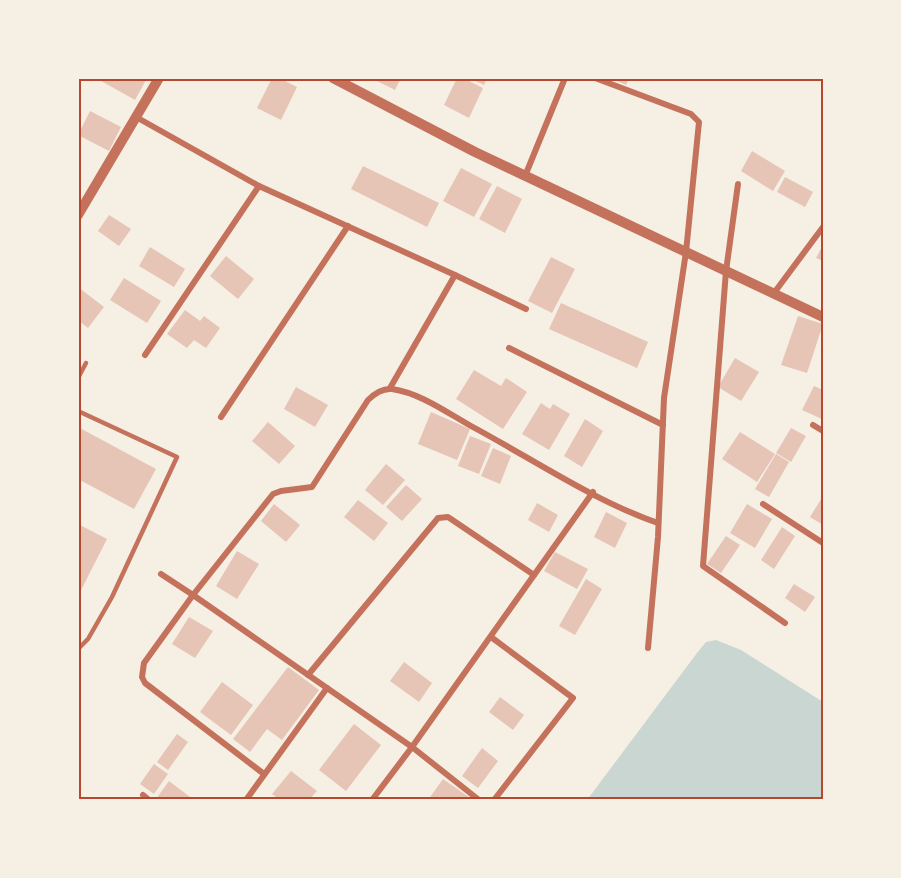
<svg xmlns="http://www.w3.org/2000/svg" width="901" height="878" viewBox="0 0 901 878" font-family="'Crimson Pro',serif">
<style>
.water{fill:#c9d6d2}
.building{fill:#e6c5b7}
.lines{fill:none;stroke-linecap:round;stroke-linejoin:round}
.service{stroke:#c5725c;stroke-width:4.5}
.minor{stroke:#c5725c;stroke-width:6}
.tertiary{stroke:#c5725c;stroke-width:10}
.neatline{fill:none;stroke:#b5482f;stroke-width:2}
</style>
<rect width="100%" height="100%" fill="#f6efe4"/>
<!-- water -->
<polygon class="water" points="716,640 741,650 823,702 823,800 587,800 697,653 706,642"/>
<!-- building -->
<g class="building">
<polygon points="96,78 142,78 146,80 135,100"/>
<polygon points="272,78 279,78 297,87 281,120 257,108"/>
<polygon points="371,78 401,78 395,90"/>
<polygon points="457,78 463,78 483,88 469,118 444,105"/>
<polygon points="469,78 487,78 484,85"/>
<polygon points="611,78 629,78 626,85"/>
<polygon points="90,111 121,127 109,151 78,135"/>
<polygon points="752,151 785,171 773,191 741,171"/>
<polygon points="363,166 439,203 427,227 351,189"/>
<polygon points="461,168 492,184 474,217 443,201"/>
<polygon points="785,177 813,192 805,207 777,192"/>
<polygon points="497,186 522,199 505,233 479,219"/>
<polygon points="109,215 131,229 119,246 98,231"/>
<polygon points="823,245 823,261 816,258"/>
<polygon points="150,247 185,269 174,287 139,266"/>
<polygon points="226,256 254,279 238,299 210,276"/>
<polygon points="551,257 575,269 552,313 528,301"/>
<polygon points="124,278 161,301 147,323 110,300"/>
<polygon points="78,287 104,307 88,328 78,320"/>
<polygon points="561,303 648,342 637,368 549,329"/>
<polygon points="185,310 200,321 204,316 220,328 206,348 194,340 187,348 167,334"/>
<polygon points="798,316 823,324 807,373 781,365"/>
<polygon points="735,358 759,372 741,401 718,387"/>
<polygon points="474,370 501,386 506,378 527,392 503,429 456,399"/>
<polygon points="814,386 823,390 822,419 802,410"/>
<polygon points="296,387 328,405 315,427 284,409"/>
<polygon points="541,403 550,409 553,404 570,414 549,450 522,434"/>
<polygon points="431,412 470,429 457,460 418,444"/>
<polygon points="585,419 603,431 582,467 564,456"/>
<polygon points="268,422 295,446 279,464 252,441"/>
<polygon points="78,427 156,469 134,509 78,479"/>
<polygon points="791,428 806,436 791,462 776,453"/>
<polygon points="740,432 775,454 757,482 722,459"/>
<polygon points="470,436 491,444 479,474 458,466"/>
<polygon points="493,448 511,456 500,484 481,476"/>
<polygon points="776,454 789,462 769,497 755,489"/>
<polygon points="386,464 405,480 383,505 365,490"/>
<polygon points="406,485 422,499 402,521 386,507"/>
<polygon points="823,496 823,525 810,517"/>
<polygon points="358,500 388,523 374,541 344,517"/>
<polygon points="537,503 558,515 549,532 528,520"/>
<polygon points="274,504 300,525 286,542 261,521"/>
<polygon points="747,504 772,519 755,548 730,533"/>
<polygon points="606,512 627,523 615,548 594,537"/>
<polygon points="78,524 107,539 78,596"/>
<polygon points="782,527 795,536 774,569 761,560"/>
<polygon points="726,536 740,545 721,573 707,564"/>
<polygon points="237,551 259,564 237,599 216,586"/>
<polygon points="555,552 588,569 577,589 544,571"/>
<polygon points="586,579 602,589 575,635 559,626"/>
<polygon points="794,584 815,597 805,612 785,598"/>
<polygon points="189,617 213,631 195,658 172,644"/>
<polygon points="404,662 432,683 419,702 390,681"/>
<polygon points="288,667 319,690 282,740 267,729 250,752 233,739"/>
<polygon points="222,682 253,705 231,735 200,712"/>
<polygon points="500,697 524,715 513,730 489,712"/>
<polygon points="354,724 381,745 346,791 319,770"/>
<polygon points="177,734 188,742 168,770 157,762"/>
<polygon points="482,748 498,761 478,788 462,776"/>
<polygon points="154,764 168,774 154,794 140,784"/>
<polygon points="291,771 317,791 309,800 280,800 272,794"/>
<polygon points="443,779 473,800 428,800"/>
<polygon points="169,781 190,797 188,800 156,799"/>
</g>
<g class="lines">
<!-- service -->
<g class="service">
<polyline points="78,378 86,363"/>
<polyline points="78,411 177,457 112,597 88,639 78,649"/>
</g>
<!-- minor -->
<g class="minor">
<polyline points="595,78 691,114 699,122 686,252 664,398 658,537 648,648"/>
<polyline points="136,117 259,186 455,275 390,388"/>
<polyline points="525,176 565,78"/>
<polyline points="738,184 726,271 703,566 785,623"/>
<polyline points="455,275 526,309"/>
<polyline points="774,293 823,227"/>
<polyline points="509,348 663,425"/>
<polyline points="145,355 259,186"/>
<polyline points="221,417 348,226"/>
<polyline points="813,425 823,431"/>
<path d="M 593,492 L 412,747 L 193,595 L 273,494 L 281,491 L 312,487 L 368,400 C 374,394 382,388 392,389 C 420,393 446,412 471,426 C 531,458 594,501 658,523"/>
<polyline points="763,504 823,543"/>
<polyline points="161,574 193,595 144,663 142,677 145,683 264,774"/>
<polyline points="491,637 573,698 494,800"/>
<polyline points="308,675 438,518 448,517 534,575"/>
<polyline points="143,795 149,800"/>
<polyline points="246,800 327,688"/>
<polyline points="372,800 412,747 479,800"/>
</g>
<!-- tertiary -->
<g class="tertiary">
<polyline points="333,78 475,152 823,317"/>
<polyline points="78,215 159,78"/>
</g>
</g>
<!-- border -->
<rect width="901" height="878" fill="none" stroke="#f6efe4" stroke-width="159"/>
<rect x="80" y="80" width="742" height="718" class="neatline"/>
</svg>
